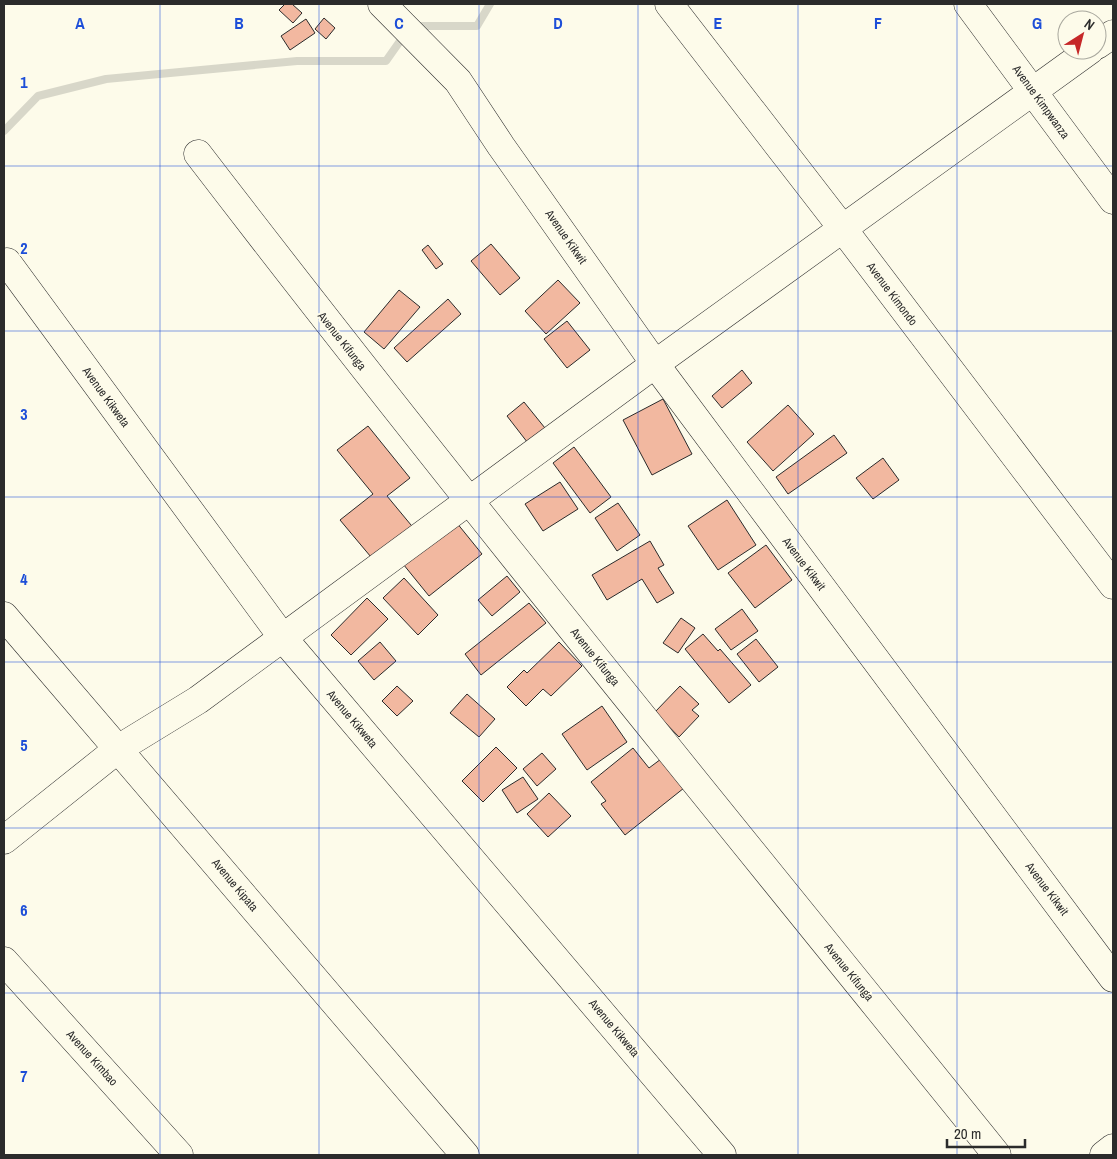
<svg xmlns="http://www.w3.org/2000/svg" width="1117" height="1159" viewBox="0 0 1117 1159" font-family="'Archivo Narrow',sans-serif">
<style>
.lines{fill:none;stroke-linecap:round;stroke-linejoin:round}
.stream{stroke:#d8d7c9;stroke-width:8}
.building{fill:#f2b8a0;stroke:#2b2b2b}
.minor-casing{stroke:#2b2b2b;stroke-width:29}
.minor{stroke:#fdfbea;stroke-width:28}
.grid{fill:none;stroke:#1d4ed8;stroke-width:1;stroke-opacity:0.55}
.labels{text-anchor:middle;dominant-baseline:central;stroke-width:4;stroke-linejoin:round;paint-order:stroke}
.street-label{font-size:12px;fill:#2b2b2b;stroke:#fdfbea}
.grid-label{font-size:16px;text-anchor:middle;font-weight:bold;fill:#1d4ed8;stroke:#fdfbea;stroke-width:4;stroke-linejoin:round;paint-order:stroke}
</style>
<rect width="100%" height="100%" fill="#fdfbea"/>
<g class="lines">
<!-- stream -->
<g class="stream">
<polyline points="415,26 477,26 490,4"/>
<polyline points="4,131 38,96 106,79 297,61 386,61 405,34"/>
</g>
</g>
<!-- building -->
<g class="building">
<polygon points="285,4 292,4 302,13 293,23 279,10"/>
<polygon points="324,18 335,28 326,39 315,29"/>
<polygon points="306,19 315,33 290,50 281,36"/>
<polygon points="491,244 520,278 500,295 471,261"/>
<polygon points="428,245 443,264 436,269 422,250"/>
<polygon points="558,280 580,303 546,334 525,311"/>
<polygon points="399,290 420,307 384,349 364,332"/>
<polygon points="448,299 461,314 407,362 394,348"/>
<polygon points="567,321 590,350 567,368 544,339"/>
<polygon points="742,370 752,383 722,408 712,396"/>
<polygon points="663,399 692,454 652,475 623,420"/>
<polygon points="524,402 549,433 531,447 507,416"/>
<polygon points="788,405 814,434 773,471 747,442"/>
<polygon points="368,426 410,478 387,496 416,531 376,563 340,520 373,494 337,450"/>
<polygon points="834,435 847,453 788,494 776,477"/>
<polygon points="574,447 611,497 590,513 553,463"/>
<polygon points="883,458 899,480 873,499 856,478"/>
<polygon points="560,482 578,509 543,531 525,504"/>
<polygon points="727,500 756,545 718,570 688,526"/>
<polygon points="618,503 640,535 617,551 595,518"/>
<polygon points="452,517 482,554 429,596 399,559"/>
<polygon points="650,541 664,565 658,568 674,593 657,603 642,579 607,600 592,575"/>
<polygon points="766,545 792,580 755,608 728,573"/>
<polygon points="507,576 520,592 492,616 478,600"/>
<polygon points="404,578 438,615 418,635 383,598"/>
<polygon points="367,598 388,619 351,655 331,635"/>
<polygon points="529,603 546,623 481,675 465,654"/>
<polygon points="742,609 758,631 731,650 715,629"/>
<polygon points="681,618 695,628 678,653 663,643"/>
<polygon points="703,634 718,651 720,649 751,685 729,703 685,649"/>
<polygon points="756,639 778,667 759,682 737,654"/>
<polygon points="380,642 396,661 374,680 358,661"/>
<polygon points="559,642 582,666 551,696 543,689 526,706 507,687 524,670 527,673"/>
<polygon points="397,686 413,701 397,716 382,701"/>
<polygon points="680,686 699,704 692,710 699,716 679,737 655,712"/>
<polygon points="467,694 495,719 479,737 450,713"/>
<polygon points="602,706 627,742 587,770 562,734"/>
<polygon points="496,747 517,768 483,802 462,781"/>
<polygon points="633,748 649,768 661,759 684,788 625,835 601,804 606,801 591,782"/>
<polygon points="542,753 556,769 537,786 523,769"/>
<polygon points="523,777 538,799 517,813 502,790"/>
<polygon points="549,793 571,816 548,837 527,814"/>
</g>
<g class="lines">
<defs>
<g id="minor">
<polyline points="382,4 458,81 501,146 655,364 1113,978"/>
<polyline points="669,4 843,229 1113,585"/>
<polyline points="968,4 1113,200"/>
<polyline points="1097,45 1113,34"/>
<path d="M 198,154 C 458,493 729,823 997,1155"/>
<polyline points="7,262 283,638 722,1155"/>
<polyline points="4,616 465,1155"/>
<polyline points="4,840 118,749 198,700 655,364 1090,50"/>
<polyline points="4,961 179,1155"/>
<polyline points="1104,1155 1113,1148"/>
</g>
</defs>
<!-- minor casing -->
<use href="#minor" class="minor-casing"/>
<!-- minor -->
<use href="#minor" class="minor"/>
</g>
<!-- grid -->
<path class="grid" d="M 160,4 L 160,1155M 319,4 L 319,1155M 479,4 L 479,1155M 638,4 L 638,1155M 798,4 L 798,1155M 957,4 L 957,1155M 4,166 L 1113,166M 4,331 L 1113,331M 4,497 L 1113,497M 4,662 L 1113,662M 4,828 L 1113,828M 4,993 L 1113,993"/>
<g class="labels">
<!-- street labels -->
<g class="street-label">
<text transform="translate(1041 102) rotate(54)">Avenue Kimpwanza</text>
<text transform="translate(566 237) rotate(55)">Avenue Kikwit</text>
<text transform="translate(892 294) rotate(53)">Avenue Kimondo</text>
<text transform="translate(342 341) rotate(52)">Avenue Kifunga</text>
<text transform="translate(106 397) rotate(54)">Avenue Kikweta</text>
<text transform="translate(804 564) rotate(53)">Avenue Kikwit</text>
<text transform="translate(595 657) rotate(51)">Avenue Kifunga</text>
<text transform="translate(352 719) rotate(50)">Avenue Kikweta</text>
<text transform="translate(235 885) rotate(50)">Avenue Kipata</text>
<text transform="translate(1047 889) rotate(53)">Avenue Kikwit</text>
<text transform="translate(849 972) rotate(51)">Avenue Kifunga</text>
<text transform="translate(614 1028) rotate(50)">Avenue Kikweta</text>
<text transform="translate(92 1058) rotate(48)">Avenue Kimbao</text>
</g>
</g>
<g class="grid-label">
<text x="80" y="29">A</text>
<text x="239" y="29">B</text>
<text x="399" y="29">C</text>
<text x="558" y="29">D</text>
<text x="718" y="29">E</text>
<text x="878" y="29">F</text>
<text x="1037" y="29">G</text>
<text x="24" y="88">1</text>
<text x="24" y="254">2</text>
<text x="24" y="420">3</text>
<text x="24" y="585">4</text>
<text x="24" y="751">5</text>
<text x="24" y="916">6</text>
<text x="24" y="1082">7</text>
</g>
<!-- border -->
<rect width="1117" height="1159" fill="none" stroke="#2b2b2b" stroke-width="10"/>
<!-- north arrow -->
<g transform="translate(1082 35) rotate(36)"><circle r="24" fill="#fdfbea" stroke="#a9a89e"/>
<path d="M0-4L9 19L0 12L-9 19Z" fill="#c62828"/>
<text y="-8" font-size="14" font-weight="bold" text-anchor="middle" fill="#2b2b2b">N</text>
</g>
<!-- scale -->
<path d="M947 1139v8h78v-8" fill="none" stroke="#2b2b2b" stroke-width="2.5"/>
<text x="954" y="1139" font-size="15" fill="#2b2b2b" stroke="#fdfbea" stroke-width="4" paint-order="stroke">20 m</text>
</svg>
